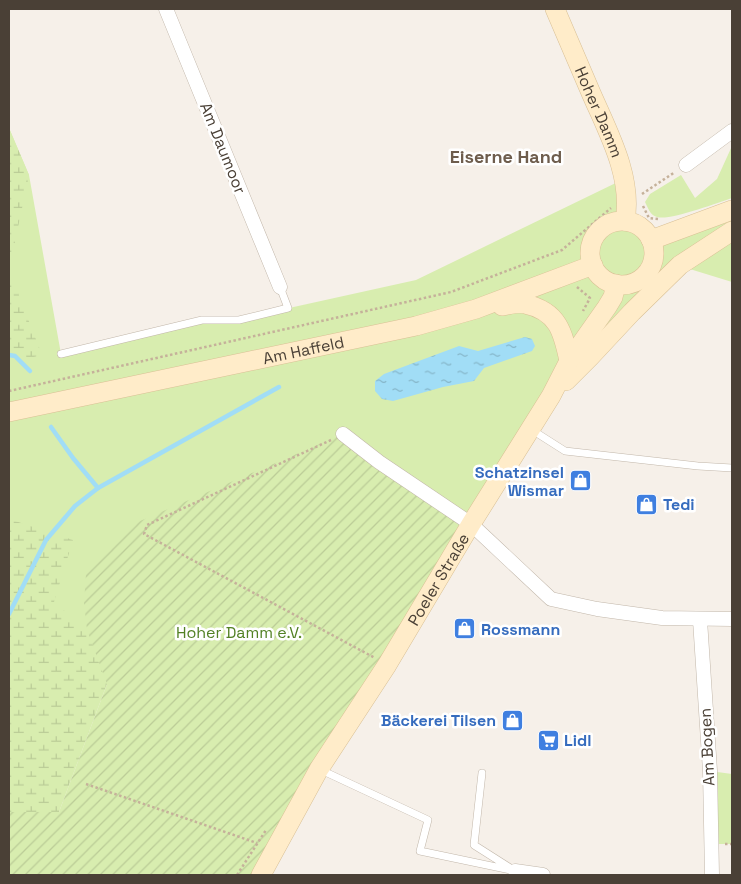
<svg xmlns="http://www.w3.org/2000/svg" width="741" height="884" viewBox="0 0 741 884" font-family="'Space Grotesk',sans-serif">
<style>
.grass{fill:#d8edaf}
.wetland{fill:url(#wetland-marsh)}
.garden{fill:url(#garden-furrows)}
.water{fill:url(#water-ripples)}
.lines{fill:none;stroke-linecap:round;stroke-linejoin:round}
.stream{stroke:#a1ddf6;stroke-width:4.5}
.lane-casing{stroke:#c2b7aa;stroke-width:8}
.street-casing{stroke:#c2b7aa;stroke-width:15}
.secondary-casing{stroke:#d9c095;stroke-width:20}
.path{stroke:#c5b19a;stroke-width:2.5;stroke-dasharray:2.5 2.5;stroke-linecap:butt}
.lane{stroke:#fff;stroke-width:7}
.street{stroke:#fff;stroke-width:14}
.secondary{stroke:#ffecc9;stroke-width:19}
.labels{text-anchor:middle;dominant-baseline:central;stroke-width:5;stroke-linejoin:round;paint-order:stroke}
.street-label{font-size:16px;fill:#4a4036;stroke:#fff}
.shop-label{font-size:16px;font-weight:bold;fill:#366cbe;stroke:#fff;text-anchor:start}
.park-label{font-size:16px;fill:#528124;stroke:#fff}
.neighbourhood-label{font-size:18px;font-weight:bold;fill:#6e5d4d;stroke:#fff}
</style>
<defs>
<pattern id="wetland-marsh" width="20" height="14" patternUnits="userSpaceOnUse" patternTransform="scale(1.25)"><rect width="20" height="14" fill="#d8edaf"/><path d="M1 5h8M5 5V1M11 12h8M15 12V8" fill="none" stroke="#bbcc97"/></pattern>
<pattern id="garden-furrows" width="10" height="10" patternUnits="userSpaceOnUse" patternTransform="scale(1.25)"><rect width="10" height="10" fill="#d8edaf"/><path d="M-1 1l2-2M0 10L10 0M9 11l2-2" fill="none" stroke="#bbcc97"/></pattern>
<pattern id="water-ripples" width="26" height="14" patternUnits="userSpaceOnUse" patternTransform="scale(1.25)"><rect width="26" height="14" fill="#a1ddf6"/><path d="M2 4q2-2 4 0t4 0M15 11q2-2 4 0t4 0" fill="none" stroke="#85b5c8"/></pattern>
</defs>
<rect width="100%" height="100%" fill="#f6f0e9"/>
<!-- grass -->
<g class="grass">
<path d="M 9,128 L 29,175 L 61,354 L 202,320 L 239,319 L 416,280 L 624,179 L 631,217 C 643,221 648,228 654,239 L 732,210 L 732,282 L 680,266 L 551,396 L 471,524 L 107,684 L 9,812 Z"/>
<path d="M 732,146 L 732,198 C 717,203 669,221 657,217 C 650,215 648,208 645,202 L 650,194 L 681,175 L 695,198 L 717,179 Z"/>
<polygon points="710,771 732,774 732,844 711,844"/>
</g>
<!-- wetland -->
<g class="wetland">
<polygon points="9,128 29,175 9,270 42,355 9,363"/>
<polygon points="9,519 73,540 54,602 87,630 107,684 59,812 9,812"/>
</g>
<!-- garden -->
<polygon class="garden" points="343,434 471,524 261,875 9,875 9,812 59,812 107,684 87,630 84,603 86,574 126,527"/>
<!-- water -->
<polygon class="water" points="525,337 532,339 535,346 532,351 484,368 474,381 443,387 393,401 382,399 375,391 375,381 384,374 459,346 478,351"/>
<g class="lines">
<!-- stream -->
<g class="stream">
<polyline points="9,355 15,356 30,371"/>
<polyline points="51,427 73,458 98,488"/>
<polyline points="9,614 46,540 75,506 98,488 279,387"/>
</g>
<defs>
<g id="lane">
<polyline points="61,354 202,320 239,320 288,308 280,287"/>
<polyline points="532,430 565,451 698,466 732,468"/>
<polyline points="321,770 428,820 420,851 515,871 474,845 482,773"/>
</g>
<g id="street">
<polyline points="166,9 280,287"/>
<polyline points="686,165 732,131"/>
<polyline points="343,434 379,462 471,524 551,599 597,609 662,618 732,619"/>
<polyline points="700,620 710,771 712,875"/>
<polyline points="515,871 543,875"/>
</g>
<g id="secondary">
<path id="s1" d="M 555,9 C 567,37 579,65 591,93 C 608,132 633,177 625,221"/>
<circle cx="622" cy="253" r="32"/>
<polyline points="651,240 732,210"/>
<path d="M 502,306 C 509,305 518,302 525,304 C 558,311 563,332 569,361"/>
<polyline points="566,381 590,357 632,312 680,265 732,231"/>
<path id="s2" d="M 9,412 L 416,326 L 476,309 L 593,265"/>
<path id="s3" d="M 261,875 L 319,769 L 387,665 L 471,524 L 551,396 L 569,361 L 607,307 L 613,297 L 616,284"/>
</g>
</defs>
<!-- lane casing -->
<use href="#lane" class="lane-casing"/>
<!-- street casing -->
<use href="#street" class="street-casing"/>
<!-- secondary casing -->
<use href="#secondary" class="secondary-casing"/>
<!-- path -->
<g class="path">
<polyline points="642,194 675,172"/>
<polyline points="643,206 649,218 658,219"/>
<polyline points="577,287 590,298 583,311"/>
<polyline points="9,391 451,292 562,250 611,208"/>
<polyline points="331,440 147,525 144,534 375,658"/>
<polyline points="86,784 257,843"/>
<polyline points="725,844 732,844"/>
<polyline points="237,875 266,830"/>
</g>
<!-- lane -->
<use href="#lane" class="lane"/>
<!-- street -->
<use href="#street" class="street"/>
<!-- secondary -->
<use href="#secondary" class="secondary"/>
</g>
<!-- icons -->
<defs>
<symbol id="shop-square" viewBox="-11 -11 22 22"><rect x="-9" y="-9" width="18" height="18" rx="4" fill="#3f7fe0" stroke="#fff"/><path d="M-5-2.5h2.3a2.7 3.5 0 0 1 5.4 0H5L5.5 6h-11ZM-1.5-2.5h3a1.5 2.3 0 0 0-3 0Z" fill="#fff"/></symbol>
<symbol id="supermarket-square" viewBox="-11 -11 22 22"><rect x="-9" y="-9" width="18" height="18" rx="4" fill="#3f7fe0" stroke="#fff"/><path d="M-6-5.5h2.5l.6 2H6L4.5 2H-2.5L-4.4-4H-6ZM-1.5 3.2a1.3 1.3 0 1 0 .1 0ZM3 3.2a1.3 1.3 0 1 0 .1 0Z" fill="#fff"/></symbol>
</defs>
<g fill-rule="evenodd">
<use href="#shop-square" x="568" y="468" width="25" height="25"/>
<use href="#shop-square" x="634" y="492" width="25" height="25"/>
<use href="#shop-square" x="452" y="616" width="25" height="25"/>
<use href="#shop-square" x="500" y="708" width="25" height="25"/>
<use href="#supermarket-square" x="536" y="728" width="25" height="25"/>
</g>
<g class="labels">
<!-- street labels -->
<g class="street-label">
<text stroke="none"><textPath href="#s1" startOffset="112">Hoher Damm</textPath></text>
<text transform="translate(223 148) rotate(68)">Am Daumoor</text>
<text stroke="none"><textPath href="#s2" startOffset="301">Am Haffeld</textPath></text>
<text stroke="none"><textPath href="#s3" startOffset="345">Poeler Straße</textPath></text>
<text transform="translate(707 747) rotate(-93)">Am Bogen</text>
</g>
<!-- shop labels -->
<g class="shop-label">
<text x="564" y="472" text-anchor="end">Schatzinsel<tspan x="564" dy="18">Wismar</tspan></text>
<text x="663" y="504">Tedi</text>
<text x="481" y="629">Rossmann</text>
<text x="496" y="720" text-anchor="end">Bäckerei Tilsen</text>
<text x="564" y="740">Lidl</text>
</g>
<!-- park labels -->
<g class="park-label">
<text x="239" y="632">Hoher Damm e.V.</text>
</g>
<!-- neighbourhood labels -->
<g class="neighbourhood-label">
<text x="506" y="156">Eiserne Hand</text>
</g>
</g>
<!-- border -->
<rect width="741" height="884" fill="none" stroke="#4a4036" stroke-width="20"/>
</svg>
